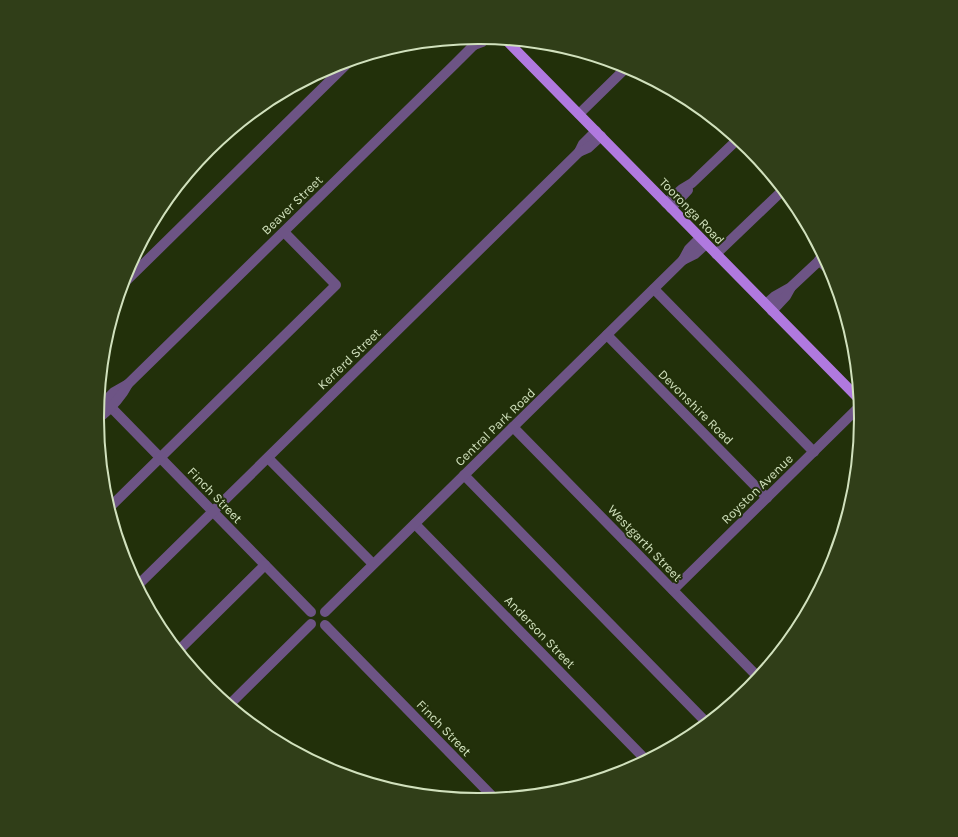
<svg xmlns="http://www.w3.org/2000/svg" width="958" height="837" viewBox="0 0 958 837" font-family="Karla,sans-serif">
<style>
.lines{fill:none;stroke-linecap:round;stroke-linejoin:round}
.minor{stroke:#6d5485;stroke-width:10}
.major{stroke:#b079df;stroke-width:10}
.labels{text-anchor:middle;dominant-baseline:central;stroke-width:4;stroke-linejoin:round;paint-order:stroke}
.street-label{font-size:13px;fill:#d1e1bd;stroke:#22300a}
.rim{fill:none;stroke:#d1e1bd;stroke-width:2}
</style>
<rect width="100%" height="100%" fill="#22300a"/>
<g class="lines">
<!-- minor -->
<g class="minor">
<polyline points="474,45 482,42 487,38"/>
<polyline points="579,114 627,67"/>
<polyline points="579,152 583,144 596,131"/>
<polyline points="666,203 682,189 692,183 737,140"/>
<polyline points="671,208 688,190"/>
<polyline points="716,254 783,190"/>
<polyline points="683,260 689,249 700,238"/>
<polyline points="819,260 831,272"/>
<polyline points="123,284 351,60"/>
<polyline points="654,289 814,452"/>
<polyline points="766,304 775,296 791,287 823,257"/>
<polyline points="772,311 786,296 791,287"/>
<polyline points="607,335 767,498"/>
<polyline points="100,396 311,612"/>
<polyline points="99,407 114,392 128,384"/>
<path d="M 98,419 C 110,409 121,398 128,384 L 455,64 L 474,45 L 478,37"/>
<polyline points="513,427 758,677"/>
<polyline points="268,458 373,564"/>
<polyline points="464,475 707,723"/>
<polyline points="109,508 336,285 284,232"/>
<polyline points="415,524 646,760"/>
<polyline points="138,585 579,152 588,148 601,136"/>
<polyline points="673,590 859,407"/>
<polyline points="325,612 683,260 695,254 706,244"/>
<polyline points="325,625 494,798"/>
<polyline points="178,651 265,565"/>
<polyline points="730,704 762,672"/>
<polyline points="229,705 311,624"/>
</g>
<!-- major -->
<polyline class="major" points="506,40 859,399"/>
</g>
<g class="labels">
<!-- street labels -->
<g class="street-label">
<text transform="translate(292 205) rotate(-44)">Beaver Street</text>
<text transform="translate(692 211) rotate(46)">Tooronga Road</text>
<text transform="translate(349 359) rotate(-44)">Kerferd Street</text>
<text transform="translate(696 407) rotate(45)">Devonshire Road</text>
<text transform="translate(495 427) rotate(-44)">Central Park Road</text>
<text transform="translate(757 489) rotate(-44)">Royston Avenue</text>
<text transform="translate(215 495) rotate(46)">Finch Street</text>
<text transform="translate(645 543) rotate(46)">Westgarth Street</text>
<text transform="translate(540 632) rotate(46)">Anderson Street</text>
<text transform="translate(444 728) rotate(46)">Finch Street</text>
</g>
</g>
<!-- crop -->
<path d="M0 0H958V837H0ZM478 44H480A374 374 0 0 1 854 418V419A374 374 0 0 1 480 793H478A374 374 0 0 1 104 419V418A374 374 0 0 1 478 44Z" fill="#303e18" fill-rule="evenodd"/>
<path class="rim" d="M478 44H480A374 374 0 0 1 854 418V419A374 374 0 0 1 480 793H478A374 374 0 0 1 104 419V418A374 374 0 0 1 478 44Z"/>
</svg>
